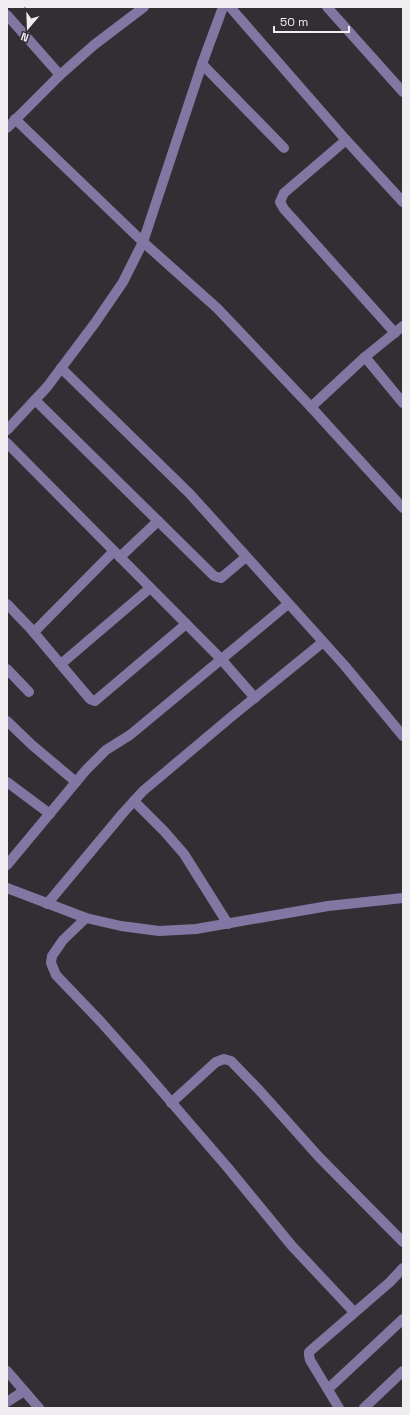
<svg xmlns="http://www.w3.org/2000/svg" width="410" height="1415" viewBox="0 0 410 1415" font-family="'Space Grotesk',sans-serif">
<style>
.lines{fill:none;stroke-linecap:round;stroke-linejoin:round}
.minor{stroke:#8078a2;stroke-width:10}
</style>
<rect width="100%" height="100%" fill="#332e34"/>
<g class="lines">
<!-- minor -->
<g class="minor">
<polyline points="230,7 346,140 403,202"/>
<polyline points="327,7 403,92"/>
<polyline points="7,15 60,75"/>
<polyline points="202,64 284,148"/>
<polyline points="15,119 143,242 217,308 311,407 403,508"/>
<polyline points="7,128 60,75 94,45 144,7"/>
<polyline points="346,140 284,193 280,202 284,209 395,333"/>
<polyline points="365,357 403,403"/>
<polyline points="61,368 190,494 345,666 403,736"/>
<polyline points="35,400 214,576 221,578 246,557"/>
<polyline points="311,407 365,357 403,326"/>
<polyline points="7,430 47,387 95,323 123,282 143,242 202,64 223,7"/>
<polyline points="7,443 221,659 255,698"/>
<polyline points="120,557 158,521"/>
<polyline points="7,604 30,628 90,699 95,701 186,624"/>
<polyline points="34,632 114,551"/>
<polyline points="61,664 150,588"/>
<polyline points="7,669 29,692"/>
<polyline points="7,721 32,745 76,782"/>
<polyline points="7,782 50,814"/>
<polyline points="134,801 164,831 184,854 228,924"/>
<polyline points="7,865 86,770 106,750 130,735 288,604"/>
<polyline points="7,888 86,918 121,926 159,931 196,929 328,906 403,898"/>
<polyline points="47,904 123,813 143,791 231,717 323,642"/>
<polyline points="86,918 63,940 52,956 51,963 56,975 101,1022 141,1067 228,1168 292,1246 354,1312"/>
<polyline points="171,1103 216,1062 224,1059 231,1061 260,1091 319,1157 403,1242"/>
<polyline points="7,1371 39,1408"/>
<polyline points="328,1389 403,1319"/>
<polyline points="7,1402 24,1391"/>
<polyline points="339,1408 310,1360 309,1355 309,1352 390,1282 403,1268"/>
<polyline points="364,1408 403,1371"/>
</g>
</g>
<!-- border -->
<rect width="410" height="1415" fill="none" stroke="#f0edf0" stroke-width="16"/>
<!-- north arrow -->
<g transform="translate(28 28) rotate(199)" stroke="#332e34" stroke-width="3" paint-order="stroke">
<path d="M0-3L7 15L0 10L-7 15Z" fill="#f0edf0"/>
<text y="-6" font-size="11" font-weight="bold" text-anchor="middle" fill="#f0edf0">N</text>
</g>
<!-- scale -->
<path d="M274 26v6h75v-6" fill="none" stroke="#f0edf0" stroke-width="2"/>
<text x="280" y="26" font-size="12" fill="#f0edf0" stroke="#332e34" stroke-width="3" paint-order="stroke">50 m</text>
</svg>
